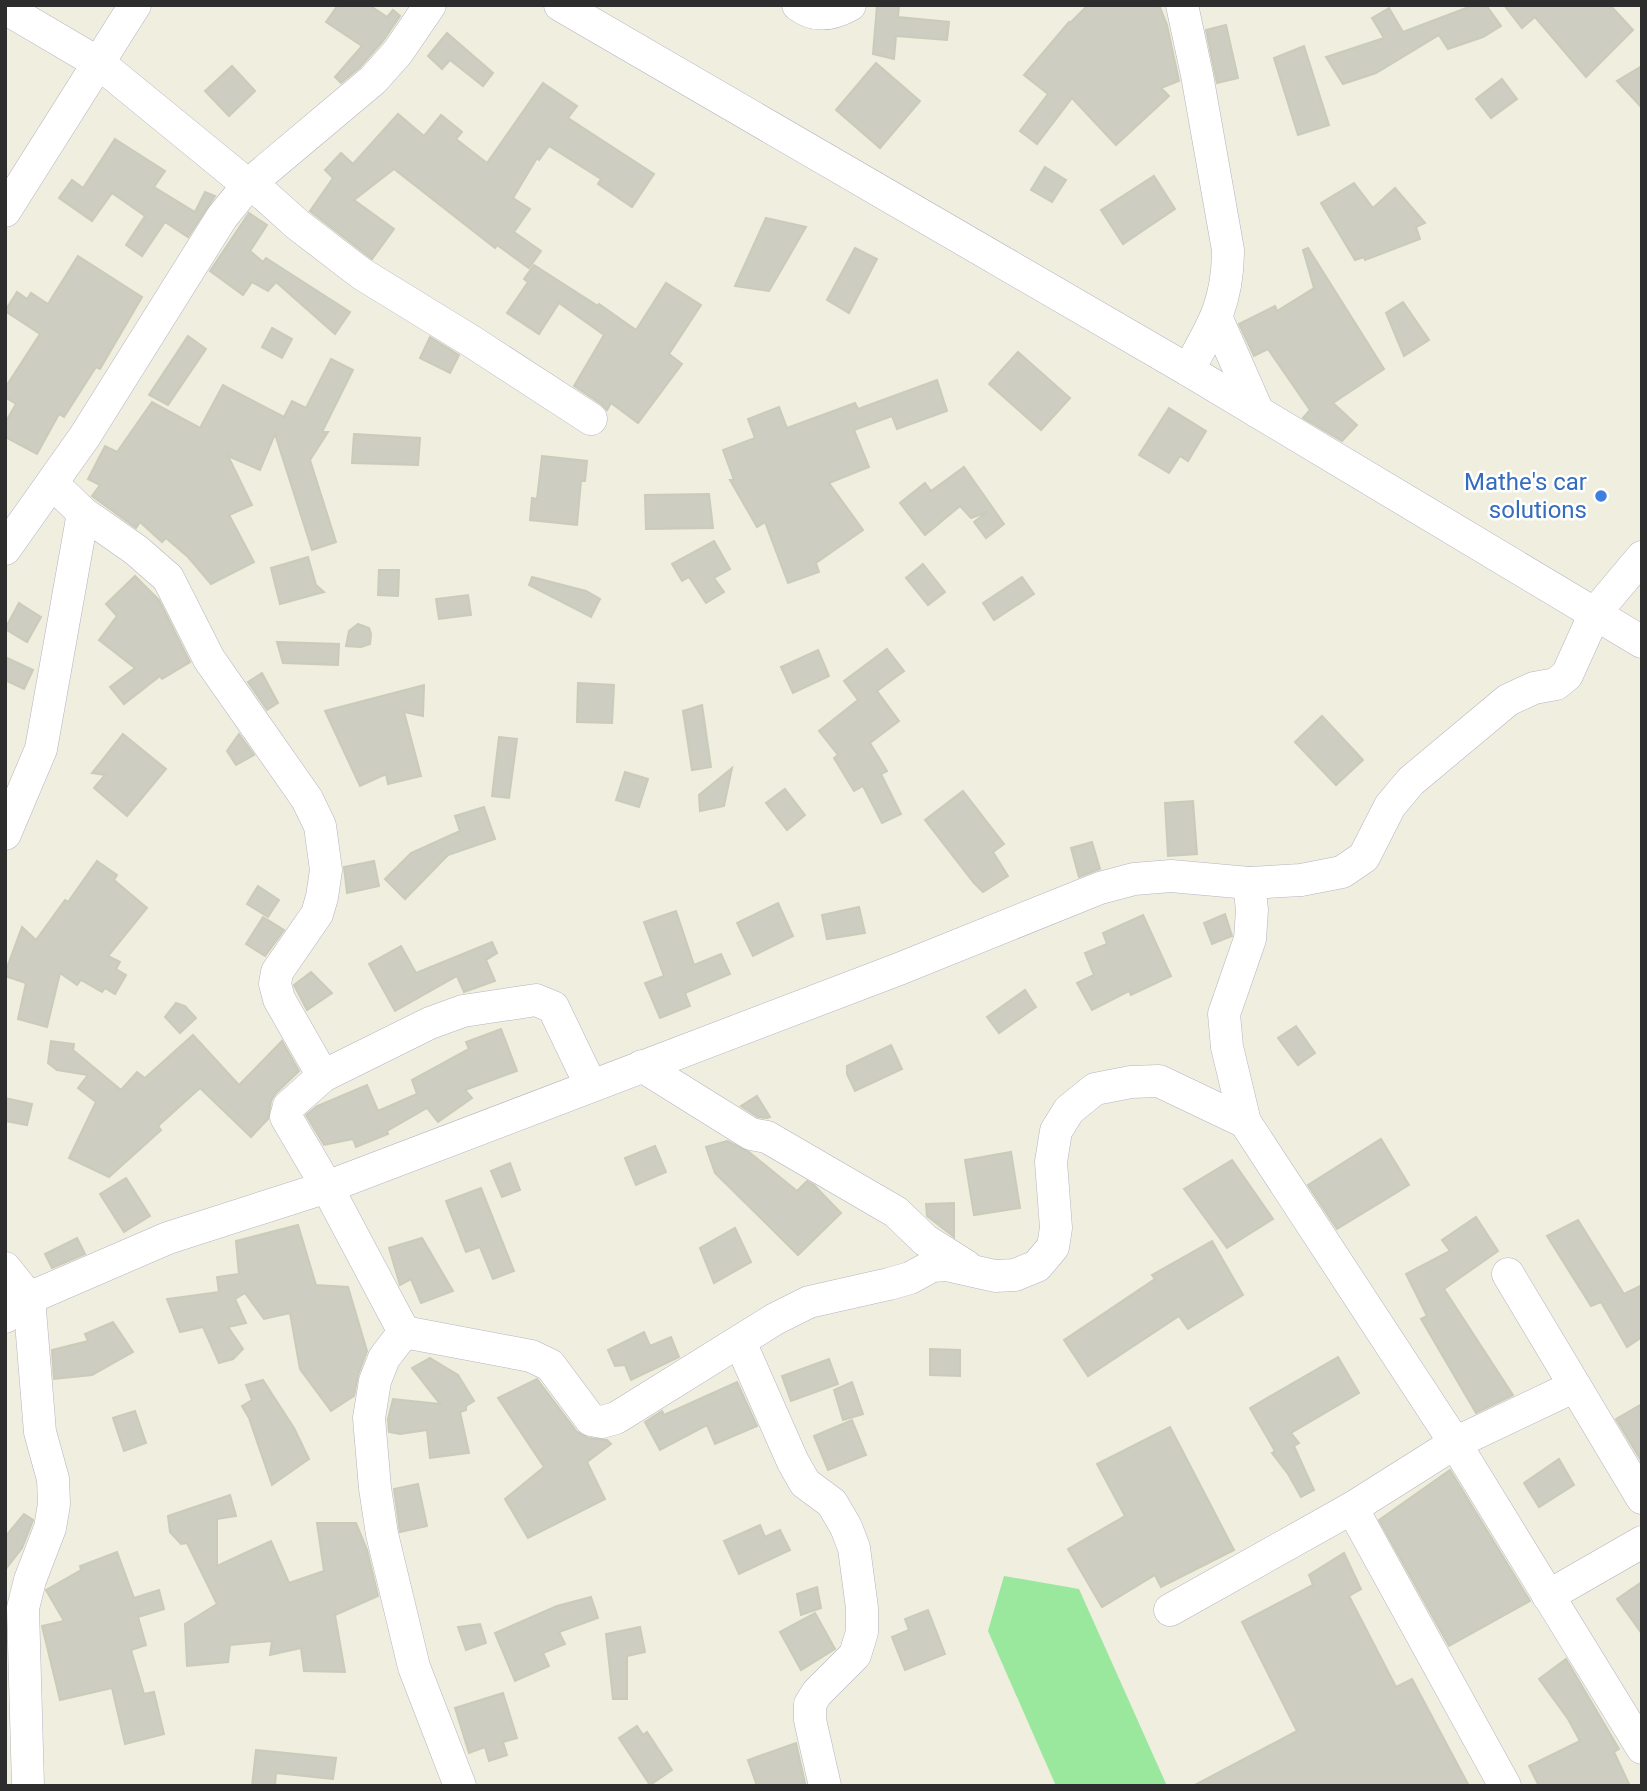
<svg xmlns="http://www.w3.org/2000/svg" width="1647" height="1791" viewBox="0 0 1647 1791" font-family="Roboto,sans-serif">
<style>
.green{fill:#9ae79e}
.building{fill:#cdcdc1;stroke:#cacbb8;stroke-width:2}
.lines{fill:none;stroke-linecap:round;stroke-linejoin:round}
.minor-casing{stroke:#b6b3c1;stroke-width:33}
.minor{stroke:#fff;stroke-width:32}
.shop-dot{fill:#3f7fe0;stroke:#fff;stroke-width:2.5}
.labels{text-anchor:middle;dominant-baseline:central;stroke-width:5;stroke-linejoin:round;paint-order:stroke}
.shop-label{font-size:24px;fill:#366cbe;stroke:#fff;text-anchor:end}
</style>
<rect width="100%" height="100%" fill="#efeedf"/>
<!-- green -->
<polygon class="green" points="1004,1576 1079,1589 1167,1786 1056,1786 988,1631"/>
<!-- building -->
<g class="building">
<polygon points="338,5 369,5 387,17 393,10 400,16 383,41 360,67 341,83 335,77 362,46 326,22"/>
<polygon points="877,5 899,6 898,17 949,22 947,40 896,36 894,59 873,54"/>
<polygon points="1088,5 1159,5 1167,25 1179,81 1161,88 1169,96 1116,145 1072,98 1037,144 1020,131 1048,94 1024,75 1069,22 1070,23"/>
<polygon points="1474,5 1486,5 1501,26 1483,37 1448,49 1439,35 1376,73 1343,84 1326,57 1384,38 1372,18 1389,8 1403,32"/>
<polygon points="1504,5 1610,5 1633,30 1586,77 1535,17 1522,28"/>
<polygon points="1226,25 1238,78 1217,83 1206,30"/>
<polygon points="447,33 493,73 483,86 450,60 442,69 428,56"/>
<polygon points="1304,46 1329,125 1298,135 1274,58"/>
<polygon points="876,63 920,101 880,148 836,110"/>
<polygon points="232,66 255,91 229,116 205,91"/>
<polygon points="1642,66 1642,108 1617,81"/>
<polygon points="1502,79 1517,99 1491,118 1476,99"/>
<polygon points="543,83 577,106 568,118 654,174 632,207 598,184 601,179 549,146 539,160 537,158 513,198 530,209 514,232 541,251 529,268 497,245 495,248 394,169 354,200 394,229 372,259 310,211 333,178 325,170 341,153 353,164 398,114 424,136 441,115 462,132 456,139 487,163"/>
<polygon points="115,139 165,171 154,187 195,212 205,192 215,196 188,237 165,222 142,256 126,245 145,216 112,193 92,221 59,198 72,180 83,188"/>
<polygon points="1045,167 1066,180 1052,202 1031,190"/>
<polygon points="1154,176 1175,209 1123,244 1101,210"/>
<polygon points="1354,183 1373,208 1395,188 1425,223 1416,227 1420,239 1365,260 1364,257 1355,260 1321,203"/>
<polygon points="249,213 267,225 250,251 263,262 266,258 350,312 335,334 276,282 268,291 252,282 243,295 210,271"/>
<polygon points="766,218 806,227 769,291 735,286"/>
<polygon points="855,248 877,259 849,313 827,300"/>
<polygon points="1308,248 1384,369 1333,403 1357,425 1342,441 1303,418 1310,410 1268,349 1254,356 1239,324 1275,306 1277,311 1314,288 1303,250"/>
<polygon points="78,256 142,297 100,369 96,367 64,417 59,414 37,454 5,437 5,423 16,404 5,397 5,388 40,334 5,311 17,292 27,299 31,293 48,304"/>
<polygon points="534,265 598,306 599,304 636,330 666,283 701,305 669,354 682,364 638,423 611,403 607,410 601,404 574,386 604,335 559,303 539,334 507,313 528,282 524,279"/>
<polygon points="1403,302 1429,340 1404,356 1386,313"/>
<polygon points="272,328 292,339 282,358 262,347"/>
<polygon points="188,336 206,349 168,405 149,395"/>
<polygon points="430,337 459,355 450,373 420,358"/>
<polygon points="1018,352 1070,398 1041,430 989,384"/>
<polygon points="331,359 353,370 322,432 328,432 310,460 336,542 312,550 275,434 260,470 228,456 252,505 229,515 254,562 211,584 188,557 166,538 162,542 140,522 136,528 92,496 100,485 88,479 105,446 117,452 152,402 200,428 223,385 284,417 292,401 306,408"/>
<polygon points="937,380 947,411 897,429 892,416 854,430 869,467 829,483 863,530 816,563 819,572 788,583 765,522 757,527 730,480 734,480 723,450 755,438 748,419 779,407 787,428 855,403 858,409"/>
<polygon points="1169,408 1206,431 1188,461 1180,456 1169,473 1139,455"/>
<polygon points="354,434 420,438 418,465 352,463"/>
<polygon points="542,456 587,461 585,481 581,481 577,525 530,520 532,498 537,499"/>
<polygon points="964,467 1004,524 986,538 974,522 987,512 971,518 960,506 925,535 900,503 925,483 931,491"/>
<polygon points="709,494 713,528 646,529 645,495"/>
<polygon points="714,541 730,569 714,578 724,592 706,603 689,577 682,581 672,564"/>
<polygon points="308,557 316,585 324,592 280,604 271,568"/>
<polygon points="923,564 945,592 928,605 906,578"/>
<polygon points="379,570 399,570 398,596 378,595"/>
<polygon points="135,576 159,600 190,662 162,679 160,676 124,704 110,687 135,668 99,640 117,616 106,604"/>
<polygon points="532,577 586,591 600,599 591,617 529,585"/>
<polygon points="1022,577 1034,594 994,620 983,603"/>
<polygon points="468,595 471,615 439,619 436,599"/>
<polygon points="19,603 41,617 27,642 5,629"/>
<polygon points="358,624 369,628 371,634 370,644 361,647 346,646 349,631"/>
<polygon points="277,642 339,644 338,665 283,663"/>
<polygon points="887,649 904,671 877,691 899,721 870,743 887,771 881,774 901,814 882,823 863,786 854,791 834,758 838,755 819,731 858,700 844,681"/>
<polygon points="818,650 829,676 793,693 781,667"/>
<polygon points="5,657 33,670 24,689 5,680"/>
<polygon points="262,673 278,703 267,710 248,682"/>
<polygon points="578,683 614,685 612,723 577,722"/>
<polygon points="424,685 423,716 404,712 421,776 388,784 386,774 360,786 325,711"/>
<polygon points="702,705 711,767 692,770 683,711"/>
<polygon points="1322,716 1363,760 1336,785 1295,742"/>
<polygon points="123,734 166,769 127,816 94,788 105,775 92,773"/>
<polygon points="239,734 254,755 236,765 227,751"/>
<polygon points="499,737 517,739 509,798 492,796"/>
<polygon points="732,768 724,806 700,811 699,795"/>
<polygon points="625,772 648,779 639,807 616,800"/>
<polygon points="785,789 805,815 787,830 766,803"/>
<polygon points="963,791 1004,844 993,852 1008,876 983,892 974,883 925,820"/>
<polygon points="1193,801 1197,854 1168,856 1165,803"/>
<polygon points="484,807 495,839 448,855 405,899 385,879 411,853 460,831 455,816"/>
<polygon points="1092,842 1100,869 1079,877 1071,848"/>
<polygon points="97,861 117,875 114,880 147,908 108,956 120,962 116,969 126,975 115,994 105,988 102,992 81,980 77,985 60,973 47,1027 18,1019 26,983 5,976 5,973 22,927 36,940 65,900 68,902"/>
<polygon points="374,861 379,886 347,893 344,867"/>
<polygon points="258,886 279,900 268,917 247,904"/>
<polygon points="778,903 793,936 753,956 737,923"/>
<polygon points="859,907 865,933 827,939 822,915"/>
<polygon points="676,911 694,965 721,954 730,974 685,993 690,1006 660,1018 645,983 664,976 644,922"/>
<polygon points="1225,914 1232,936 1212,944 1204,923"/>
<polygon points="1143,915 1171,976 1131,995 1129,991 1092,1010 1077,983 1094,975 1085,953 1107,944 1103,933"/>
<polygon points="263,917 284,930 265,956 246,944"/>
<polygon points="492,942 497,953 486,960 495,981 464,992 457,976 395,1011 369,964 401,946 416,973"/>
<polygon points="311,972 332,993 307,1010 294,985"/>
<polygon points="1025,990 1036,1007 999,1033 987,1017"/>
<polygon points="176,1003 185,1006 196,1018 180,1033 165,1017"/>
<polygon points="1296,1026 1315,1053 1298,1065 1278,1038"/>
<polygon points="501,1029 517,1071 465,1090 472,1098 438,1122 427,1108 387,1131 388,1134 356,1147 353,1139 324,1145 306,1115 317,1106 367,1085 378,1111 417,1094 412,1080 469,1049 466,1042"/>
<polygon points="193,1035 239,1085 282,1041 299,1071 276,1093 271,1101 268,1119 251,1137 200,1088 158,1126 161,1130 109,1177 69,1158 96,1102 78,1088 88,1075 57,1070 48,1063 51,1041 74,1044 73,1050 121,1090 137,1072 145,1078"/>
<polygon points="891,1045 902,1069 855,1091 847,1074 847,1066"/>
<polygon points="757,1096 770,1117 767,1118 758,1117 741,1106"/>
<polygon points="5,1098 32,1104 27,1125 5,1121"/>
<polygon points="1381,1139 1409,1185 1337,1229 1308,1185"/>
<polygon points="727,1141 749,1152 797,1191 807,1181 814,1185 841,1213 798,1255 715,1173 706,1147"/>
<polygon points="655,1146 666,1172 636,1185 625,1158"/>
<polygon points="1011,1152 1020,1208 974,1215 965,1160"/>
<polygon points="1232,1160 1273,1219 1227,1248 1184,1189"/>
<polygon points="510,1163 520,1190 502,1197 491,1171"/>
<polygon points="126,1178 150,1216 124,1232 100,1194"/>
<polygon points="481,1188 514,1271 493,1279 480,1247 466,1252 446,1201"/>
<polygon points="954,1203 954,1237 927,1216 926,1204"/>
<polygon points="1476,1217 1498,1251 1444,1289 1513,1395 1476,1413 1421,1319 1427,1316 1406,1274 1450,1251 1442,1240"/>
<polygon points="1578,1220 1624,1294 1642,1285 1642,1337 1627,1347 1601,1302 1591,1306 1547,1236"/>
<polygon points="298,1225 316,1285 348,1287 367,1351 358,1375 354,1396 331,1411 300,1369 290,1313 264,1319 245,1293 235,1299 246,1323 228,1327 243,1349 233,1359 219,1363 203,1327 180,1332 167,1299 219,1292 217,1277 239,1274 236,1241"/>
<polygon points="735,1228 751,1262 714,1283 700,1248"/>
<polygon points="77,1238 85,1254 52,1268 45,1254"/>
<polygon points="422,1238 453,1291 421,1303 411,1279 400,1285 389,1248"/>
<polygon points="1212,1241 1243,1295 1188,1329 1179,1316 1088,1376 1064,1340 1155,1279 1152,1275"/>
<polygon points="113,1322 133,1352 92,1375 54,1379 52,1350 88,1341 85,1334"/>
<polygon points="644,1332 650,1346 671,1337 679,1357 631,1380 625,1365 615,1366 608,1350"/>
<polygon points="930,1349 960,1350 960,1376 930,1375"/>
<polygon points="1338,1357 1359,1393 1291,1433 1299,1443 1294,1446 1314,1490 1301,1497 1288,1474 1272,1453 1275,1451 1250,1408"/>
<polygon points="430,1358 458,1375 474,1401 466,1406 466,1410 460,1412 469,1453 430,1458 427,1430 400,1434 389,1432 388,1419 393,1399 440,1404 412,1368"/>
<polygon points="829,1359 838,1384 791,1401 782,1376"/>
<polygon points="537,1379 577,1432 588,1438 607,1440 611,1444 587,1462 605,1499 528,1538 505,1499 544,1467 498,1398"/>
<polygon points="263,1380 294,1428 309,1459 272,1485 249,1418 242,1406 252,1400 246,1385"/>
<polygon points="737,1382 757,1426 715,1444 707,1425 660,1450 645,1422 662,1411 664,1415"/>
<polygon points="852,1382 863,1414 843,1420 834,1390"/>
<polygon points="1642,1404 1642,1462 1616,1419"/>
<polygon points="135,1411 146,1443 124,1451 113,1418"/>
<polygon points="852,1420 866,1455 828,1470 814,1436"/>
<polygon points="1170,1427 1234,1550 1161,1587 1155,1575 1102,1607 1068,1549 1125,1516 1097,1464"/>
<polygon points="1559,1459 1574,1485 1539,1507 1524,1483"/>
<polygon points="1450,1470 1530,1601 1449,1646 1379,1520"/>
<polygon points="418,1484 427,1526 400,1532 394,1489"/>
<polygon points="230,1495 236,1516 217,1519 217,1566 271,1541 289,1583 324,1571 317,1523 356,1523 367,1550 378,1596 335,1615 345,1672 304,1671 301,1648 270,1655 272,1641 230,1645 228,1662 187,1666 185,1624 217,1604 187,1543 181,1544 170,1532 168,1516"/>
<polygon points="24,1514 33,1520 32,1523 22,1548 5,1570 5,1537"/>
<polygon points="760,1525 765,1537 780,1530 790,1550 739,1574 724,1541"/>
<polygon points="117,1552 134,1598 159,1590 164,1609 138,1617 146,1645 131,1650 144,1694 154,1692 164,1734 125,1744 112,1688 60,1700 42,1626 64,1621 46,1590 81,1570 80,1566"/>
<polygon points="1344,1553 1361,1589 1349,1596 1396,1687 1412,1679 1469,1786 1193,1786 1297,1731 1242,1622 1313,1585 1309,1575"/>
<polygon points="1642,1582 1642,1634 1617,1599"/>
<polygon points="817,1587 821,1608 801,1615 797,1594"/>
<polygon points="591,1597 598,1618 559,1632 565,1644 543,1653 549,1666 515,1681 495,1633 557,1606"/>
<polygon points="928,1610 945,1654 905,1670 892,1637 909,1630 905,1619"/>
<polygon points="815,1613 835,1649 801,1670 780,1632"/>
<polygon points="480,1624 486,1643 466,1650 458,1627"/>
<polygon points="640,1627 645,1652 627,1656 627,1699 613,1699 606,1634"/>
<polygon points="1566,1659 1619,1749 1614,1752 1630,1786 1539,1786 1529,1766 1580,1741 1568,1719 1539,1679"/>
<polygon points="503,1693 517,1738 503,1742 507,1755 489,1761 485,1747 469,1753 455,1708"/>
<polygon points="637,1726 643,1735 647,1732 672,1770 650,1785 619,1738"/>
<polygon points="796,1743 805,1783 796,1786 757,1786 748,1760"/>
<polygon points="256,1750 336,1758 333,1779 276,1773 275,1786 252,1786"/>
</g>
<g class="lines">
<defs>
<g id="minor">
<polyline points="430,5 398,52 373,80 248,185 260,191 298,225 362,274 471,341 591,419"/>
<polyline points="560,5 1188,370 1642,642"/>
<path d="M 798,5 C 815,18 832,15 850,5"/>
<path d="M 1182,5 L 1197,75 L 1228,250 C 1228,302 1213,326 1188,370"/>
<polyline points="5,8 100,64 248,185 222,217 85,436 5,549"/>
<polyline points="5,211 135,5"/>
<polyline points="1217,319 1258,412"/>
<polyline points="52,483 83,513 136,550 168,578 209,659 307,799 320,826 326,870 322,897 317,914 277,972 275,984 279,999 323,1076"/>
<polyline points="5,834 41,749 83,513"/>
<polyline points="1249,883 1252,910 1250,939 1224,1014 1227,1047 1245,1122 1455,1443 1642,1748"/>
<polyline points="642,1066 751,1134 767,1137 896,1212 925,1240 966,1266"/>
<polyline points="5,1268 29,1298 40,1432 53,1479 54,1504 50,1528 30,1580 23,1608 28,1786"/>
<polyline points="1508,1274 1642,1498"/>
<polyline points="5,1317 29,1298 168,1238 327,1187 899,969 1100,888 1134,879 1171,876 1249,883 1301,880 1342,872 1364,857 1390,806 1411,781 1508,700 1534,688 1556,684 1567,675 1595,613 1642,557"/>
<polyline points="404,1332 531,1356 550,1365 591,1420 602,1422 616,1418 775,1319 809,1302 889,1284 910,1278 932,1266 946,1265 995,1276 1015,1275 1037,1266 1053,1247 1056,1228 1051,1162 1056,1131 1069,1110 1095,1089 1131,1082 1159,1081 1245,1122"/>
<polyline points="404,1332 327,1187 286,1117 289,1106 323,1076 430,1023 463,1011 536,1000 553,1007 591,1086"/>
<polyline points="404,1332 384,1358 375,1381 369,1418 375,1488 382,1534 414,1667 460,1786"/>
<polyline points="740,1342 793,1462 805,1483 832,1503 846,1527 854,1548 862,1608 862,1632 855,1655 817,1693 810,1704 810,1720 825,1786"/>
<polyline points="1352,1508 1505,1786"/>
<polyline points="1548,1596 1642,1542"/>
<polyline points="1170,1610 1352,1508 1455,1443 1575,1386"/>
</g>
</defs>
<!-- minor casing -->
<use href="#minor" class="minor-casing"/>
<!-- minor -->
<use href="#minor" class="minor"/>
</g>
<!-- markers -->
<circle class="shop-dot" cx="1601" cy="496" r="7"/>
<g class="labels">
<!-- shop labels -->
<g class="shop-label">
<text x="1587" y="482">Mathe's car<tspan x="1587" dy="28">solutions</tspan></text>
</g>
</g>
<!-- border -->
<rect width="1647" height="1791" fill="none" stroke="#2d2d2d" stroke-width="14"/>
</svg>
